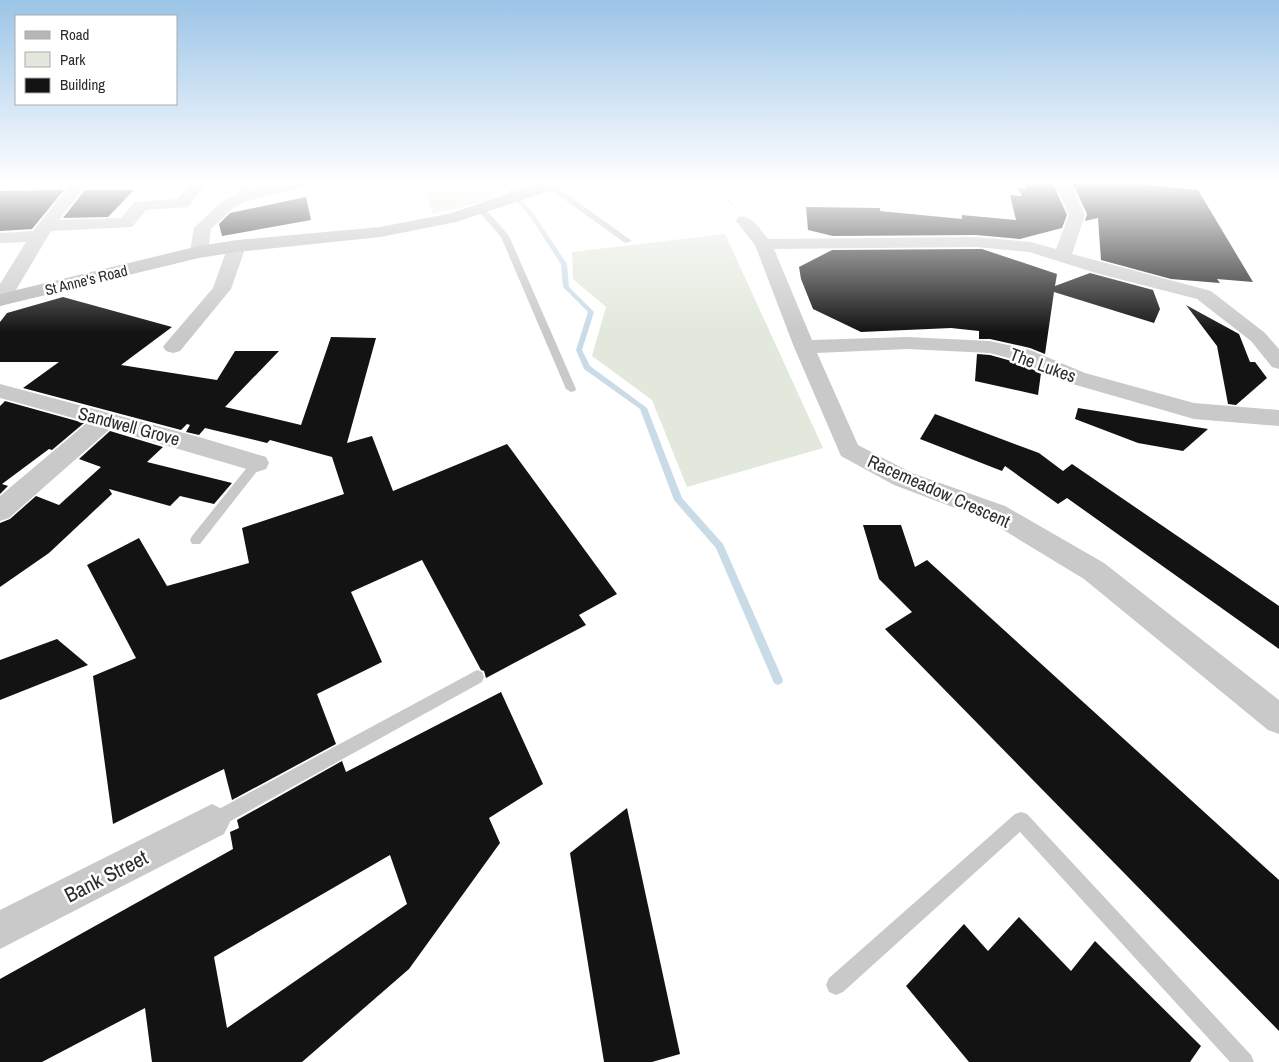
<svg xmlns="http://www.w3.org/2000/svg" width="1279" height="1062" viewBox="0 0 1279 1062" font-family="'Archivo Narrow',sans-serif">
<style>
.green{fill:#e2e8db}
.lines{fill:none;stroke-linecap:round;stroke-linejoin:round}
.stream{fill:#c9dbe6;fill-rule:evenodd}
.building{fill:#131313;fill-rule:evenodd}
.path{stroke:#c9c9c9;stroke-width:2;stroke-dasharray:2 2;stroke-linecap:butt}
.lane{fill:#c9c9c9;fill-rule:evenodd}
.street{fill:#c9c9c9;fill-rule:evenodd}
.secondary{fill:#b6b6b6;fill-rule:evenodd}
.labels{text-anchor:middle;dominant-baseline:central;stroke-width:5;stroke-linejoin:round;paint-order:stroke}
.far-street-label{font-size:15px;fill:#2c2c2c;stroke:#fff}
.street-label{font-size:18px;fill:#2c2c2c;stroke:#fff}
.near-street-label{font-size:21px;fill:#2c2c2c;stroke:#fff}
</style>
<rect width="100%" height="100%" fill="#fff"/>
<!-- green -->
<g class="green">
<polygon points="422,184 503,184 489,200 433,214"/>
<polygon points="725,234 823,448 687,487 652,400 592,356 606,307 573,279 572,252"/>
</g>
<g class="lines">
<!-- stream -->
<polygon class="stream" points="502,184 507,184 533,213 567,264 569,287 594,312 582,350 590,366 647,408 682,498 723,544 783,680 782,683 778,685 774,683 716,548 674,500 640,409 584,369 576,350 588,312 563,287 561,264 529,215"/>
</g>
<!-- building -->
<g class="building">
<polygon points="1025,184 1053,184 1067,215 1062,228 1020,239 976,235 833,236 808,230 806,207 880,208 880,211 962,219 962,215 1016,220 1010,195 1022,196 1018,188 1026,189"/>
<polygon points="1073,184 1140,184 1198,190 1253,282 1217,279 1220,283 1171,279 1101,260 1098,218 1085,221 1087,214"/>
<polygon points="64,190 32,229 0,231 0,191"/>
<polygon points="85,190 134,190 108,217 63,218"/>
<polygon points="306,197 311,220 222,236 219,224 230,213"/>
<polygon points="982,249 1057,274 1055,286 1090,273 1153,290 1160,309 1154,323 1054,292 1045,354 1030,348 990,339 979,339 979,331 951,328 861,332 813,309 801,279 799,267 832,250"/>
<polygon points="63,297 172,327 121,365 217,380 235,351 279,351 225,407 301,425 331,337 376,338 347,443 372,436 393,491 507,444 617,594 579,615 586,625 486,678 484,671 481,670 422,560 351,592 382,662 317,694 336,744 232,800 224,769 113,824 93,676 136,658 87,565 139,538 167,586 249,563 242,528 344,494 332,457 270,440 267,443 205,428 199,435 186,432 190,425 187,424 181,430 23,388 59,362 0,362 0,322 7,313"/>
<polygon points="1186,305 1239,334 1250,362 1255,362 1267,378 1236,405 1228,404 1217,346"/>
<polygon points="977,354 990,355 1015,362 1041,373 1038,395 975,381"/>
<polygon points="5,401 84,423 52,450 49,449 2,484 8,486 0,494 0,406"/>
<polygon points="1078,408 1208,429 1183,451 1138,443 1075,419"/>
<polygon points="935,414 1039,453 1063,471 1072,464 1192,546 1279,606 1279,649 1067,498 1058,504 1005,466 1002,471 920,439"/>
<polygon points="110,431 163,447 147,462 232,483 214,504 180,496 170,506 109,489 112,494 49,553 0,587 0,523 10,519 36,496 59,505 101,467 79,459"/>
<polygon points="863,525 901,525 915,567 927,560 1279,880 1279,1031 885,629 912,612 879,579"/>
<polygon points="57,639 88,665 0,700 0,660"/>
<path d="M 501,692 L 543,784 L 489,818 L 500,843 L 409,969 L 302,1062 L 152,1062 L 145,1008 L 42,1062 L 0,1062 L 0,979 L 233,849 L 230,832 L 239,828 L 237,820 L 342,761 L 346,772 ZM 390,855 L 407,904 L 227,1028 L 214,957 Z"/>
<polygon points="627,808 680,1054 652,1062 604,1062 570,853"/>
<polygon points="1019,917 1071,971 1095,941 1201,1046 1190,1062 969,1062 906,986 964,924 988,951"/>
</g>
<g class="lines">
<!-- path -->
<polyline class="path" points="716,184 732,205"/>
<!-- lane -->
<g class="lane">
<polygon points="240,184 248,184 245,198 241,200 237,198"/>
<polygon points="547,184 553,184 632,241 625,243 547,187"/>
<polygon points="478,207 484,207 509,236 576,389 575,391 571,392 566,389 501,237 478,211"/>
<polygon points="257,459 261,460 263,463 261,466 200,544 192,544 190,540 192,536 253,460"/>
<polygon points="477,670 482,672 484,677 482,682 218,828 212,830 206,828 204,822 206,816"/>
<polygon points="1021,812 1027,814 1251,1055 1254,1062 1230,1062 1020,832 843,992 836,995 829,992 826,985 829,978 1015,814"/>
</g>
<!-- street -->
<g class="street">
<polygon points="71,184 87,184 59,220 121,218 135,202 177,199 190,184 206,184 188,207 146,210 132,227 51,231 10,300 7,304 0,306 0,284 26,242 0,243 0,233 33,231"/>
<polygon points="280,184 307,184 305,187 247,201 233,208 211,229 208,252 205,256 199,257 193,256 190,252 194,228 221,202 235,195"/>
<path d="M 1055,184 L 1071,184 L 1085,215 L 1072,254 L 1211,291 L 1265,333 L 1279,349 L 1279,369 L 1272,367 L 1251,341 L 1197,299 L 1096,273 L 1029,252 L 976,247 L 774,249 L 812,340 L 907,337 L 990,341 L 1030,350 L 1085,373 L 1194,403 L 1279,410 L 1279,426 L 1194,419 L 1069,383 L 1016,360 L 990,353 L 907,349 L 817,353 L 858,445 L 912,473 L 1005,506 L 1104,563 L 1279,700 L 1279,734 L 1268,730 L 1084,579 L 987,520 L 894,485 L 841,456 L 794,347 L 755,245 L 736,221 L 738,217 C 752,214 759,229 768,239 L 976,237 L 1031,242 L 1056,249 L 1069,215 Z"/>
<polygon points="237,241 243,242 246,246 231,289 180,351 173,353 166,351 163,347 166,343 213,288 228,246 231,242"/>
<polygon points="0,384 199,437 266,457 269,463 266,469 257,472 110,429 9,518 0,521 0,496 88,422 0,398"/>
<polygon points="212,804 224,810 230,822 224,834 0,949 0,910"/>
</g>
<!-- secondary -->
<polygon class="secondary" points="537,184 560,184 558,188 456,222 380,237 237,252 199,258 0,306 0,294 199,246 237,240 380,227 452,213"/>
</g>
<!-- sky -->
<linearGradient id="sky" x2="0" y2="1"><stop stop-color="#9bc4e7"/><stop offset="0.55" stop-color="#fff"/><stop offset="1" stop-color="#fff" stop-opacity="0"/></linearGradient>
<rect width="1279" height="332" fill="url(#sky)"/>
<g class="labels">
<!-- far-street labels -->
<g class="far-street-label">
<text transform="translate(86 280) rotate(-14)">St Anne's Road</text>
</g>
<!-- street labels -->
<g class="street-label">
<text transform="translate(1043 365) rotate(20)">The Lukes</text>
<text transform="translate(129 426) rotate(15)">Sandwell Grove</text>
<text transform="translate(939 491) rotate(24)">Racemeadow Crescent</text>
</g>
<!-- near-street labels -->
<g class="near-street-label">
<text transform="translate(106 876) rotate(-27)">Bank Street</text>
</g>
</g>
<!-- legend -->
<rect x="15" y="15" width="162" height="90" fill="#ffffff" stroke="#ababab"/>
<rect x="25" y="31" width="25" height="8" fill="#b6b6b6" stroke="#ababab"/>
<text x="60" y="40" font-size="15" fill="#2c2c2c">Road</text>
<rect x="25" y="52" width="25" height="15" fill="#e2e8db" stroke="#ababab"/>
<text x="60" y="65" font-size="15" fill="#2c2c2c">Park</text>
<rect x="25" y="78" width="25" height="15" fill="#131313" stroke="#ababab"/>
<text x="60" y="90" font-size="15" fill="#2c2c2c">Building</text>
</svg>
